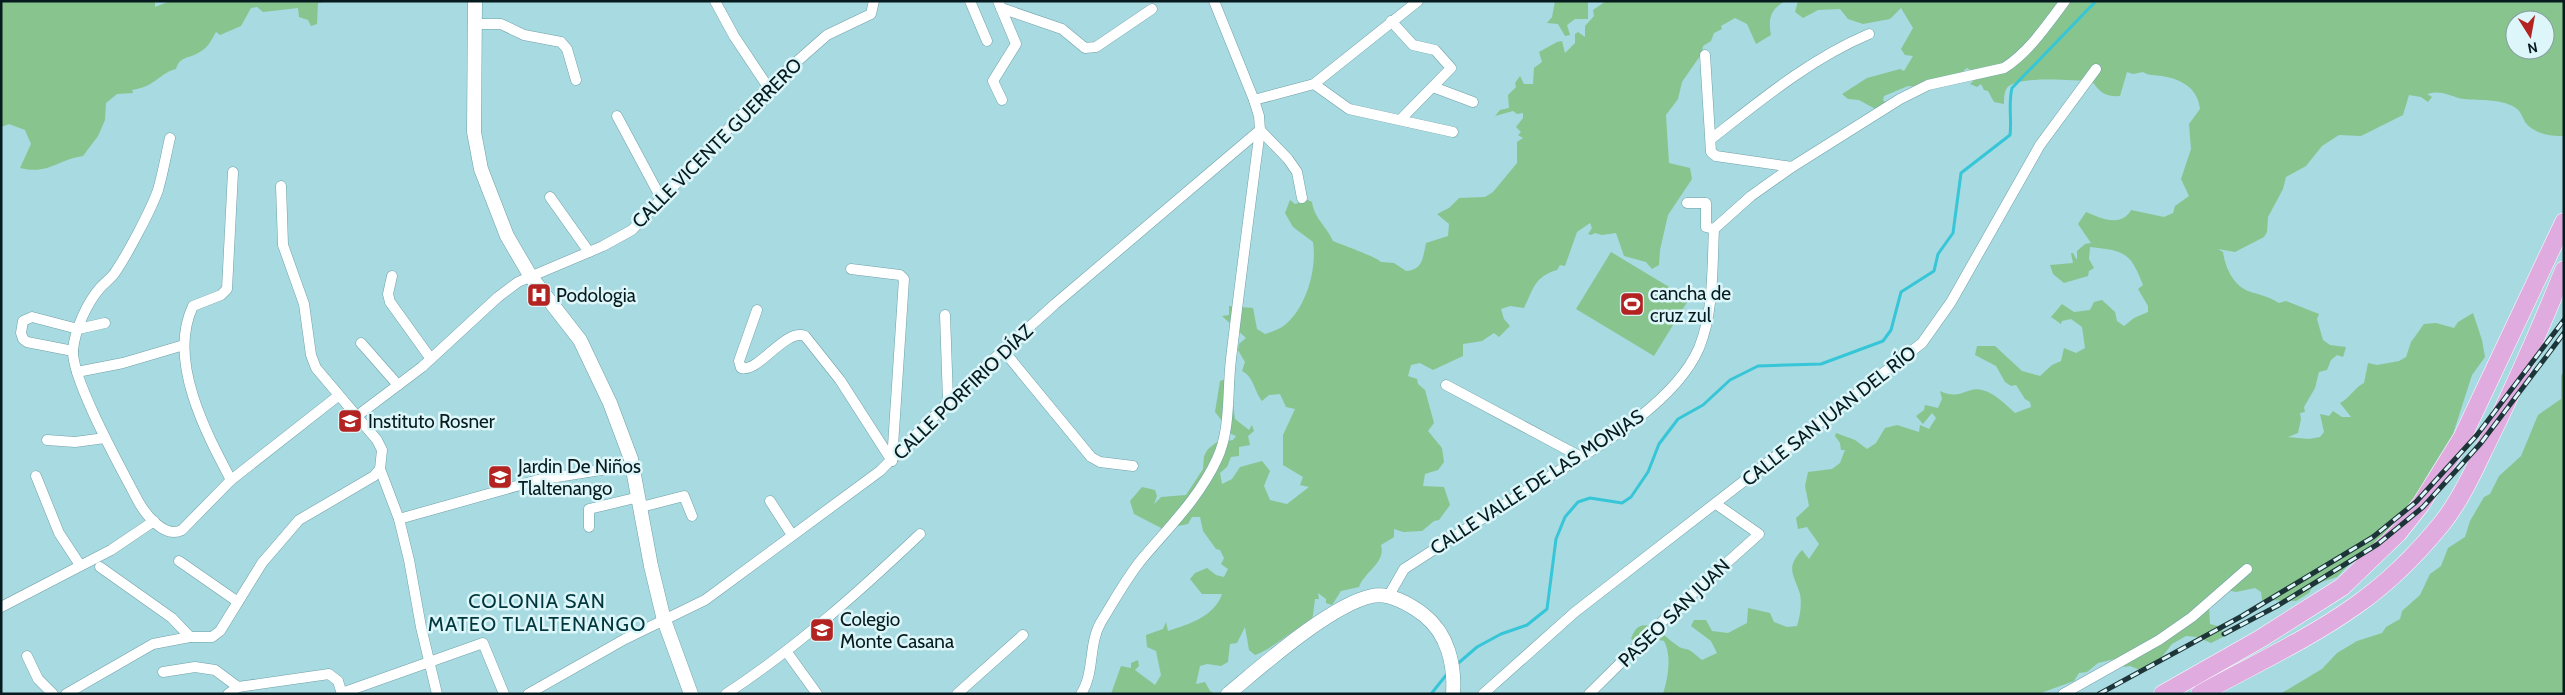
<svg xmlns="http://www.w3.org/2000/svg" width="2565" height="695" viewBox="0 0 2565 695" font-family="Cabin,sans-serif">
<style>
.green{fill:#88c48e;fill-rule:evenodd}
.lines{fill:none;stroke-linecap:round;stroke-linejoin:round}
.stream{stroke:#36c6d7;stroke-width:3}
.street-casing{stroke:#6fa1a8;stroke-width:11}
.secondary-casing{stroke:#6fa1a8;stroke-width:15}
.highway-casing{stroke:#fff;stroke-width:19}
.street{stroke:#fff;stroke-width:10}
.secondary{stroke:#fff;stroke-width:14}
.highway{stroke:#e0acdf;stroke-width:18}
.rail-casing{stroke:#1d3538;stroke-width:5}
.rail{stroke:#ddf6f9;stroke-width:3;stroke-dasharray:9;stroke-linecap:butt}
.labels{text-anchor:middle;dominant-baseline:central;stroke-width:5;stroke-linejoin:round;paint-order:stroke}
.street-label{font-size:19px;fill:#071b1e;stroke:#ddf6f9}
.poi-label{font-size:19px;fill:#071b1e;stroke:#ddf6f9;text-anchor:start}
.neighbourhood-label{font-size:20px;letter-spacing:1px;fill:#00373e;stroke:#ddf6f9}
</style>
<rect width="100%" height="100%" fill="#a7dae1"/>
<!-- green -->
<g class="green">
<path d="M 1,1 L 155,1 L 155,7 L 170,1 L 329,1 L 318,3 L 317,24 L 311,26 L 308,20 L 299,17 L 298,8 L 263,12 L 257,7 L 251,8 L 241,26 L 220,35 L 216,32 C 211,41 207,49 198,53 C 188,59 180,56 176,69 C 161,72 155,87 132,90 L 133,93 L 117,94 L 106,103 L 105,120 L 98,136 L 83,156 C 56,160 49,175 20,168 L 31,144 L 25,130 L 9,124 L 1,127 Z"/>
<polygon points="1555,1 1588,1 1588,19 1575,19 1567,25 1570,35 1565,36 1558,24 1547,23 1552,17"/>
<path d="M 1606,1 L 1785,1 C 1770,10 1768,19 1771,35 L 1756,44 L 1747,24 L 1735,18 L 1721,26 L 1722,29 L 1714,33 L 1711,41 L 1703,46 L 1702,53 L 1682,82 L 1678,99 L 1666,115 L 1669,163 L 1690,168 L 1692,179 L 1668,215 L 1660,250 L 1659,265 L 1652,269 L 1646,262 L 1624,256 L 1616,233 L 1602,235 L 1595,233 L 1591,235 L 1588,234 L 1592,228 L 1590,223 L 1577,232 L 1565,266 L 1560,265 L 1557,270 C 1534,277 1534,288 1524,308 L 1510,306 L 1501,309 L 1504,319 L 1510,326 L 1499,337 L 1494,333 L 1482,341 L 1463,344 L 1463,356 L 1433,370 L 1420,363 L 1411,365 L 1408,376 L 1417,379 L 1418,384 L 1425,390 L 1434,423 L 1428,431 L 1442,448 L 1444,462 L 1438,470 L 1425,474 L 1423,486 L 1444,487 L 1450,505 L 1439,520 L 1434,521 L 1422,531 L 1403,532 L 1394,529 L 1394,537 L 1381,545 C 1386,563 1365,571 1359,587 L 1341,591 L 1332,605 L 1326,603 L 1326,599 L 1318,593 L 1319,599 L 1315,599 L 1312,622 C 1290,629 1277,647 1255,655 L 1249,650 L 1245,627 L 1237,643 L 1230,644 L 1228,662 L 1221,666 L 1207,664 L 1200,666 L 1196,684 L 1205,682 L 1210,691 L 1215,694 L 1111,694 L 1121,666 L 1131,668 L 1131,663 L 1138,660 L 1139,666 L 1135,670 L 1155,685 L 1161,675 L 1156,651 L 1147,647 L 1146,635 L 1163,629 L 1166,622 L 1168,631 C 1189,624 1214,617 1222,594 L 1202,594 L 1190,579 L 1195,573 L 1207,568 L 1216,575 L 1224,577 L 1228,569 L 1221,564 L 1224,558 L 1220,550 L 1216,549 L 1203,531 L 1200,517 L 1192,517 L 1188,524 L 1163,529 L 1134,514 L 1130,501 L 1142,487 L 1155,490 L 1157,496 L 1154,504 L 1161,497 L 1186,495 L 1203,469 L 1204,456 L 1208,449 L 1217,442 L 1233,440 L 1236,436 L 1227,432 L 1223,422 L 1215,412 L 1220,381 L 1226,379 L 1231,390 L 1235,419 L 1249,430 L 1252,425 L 1254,431 L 1248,436 L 1250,445 L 1239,447 L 1239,456 L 1231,457 L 1227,467 L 1220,473 L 1222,484 L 1232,479 L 1240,467 L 1262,461 L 1270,471 L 1264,486 L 1270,500 L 1287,504 L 1309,487 L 1300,485 L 1303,477 L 1283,465 L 1283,435 L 1295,409 L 1286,407 L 1280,394 L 1269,395 L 1262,401 C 1254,391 1254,377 1242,371 L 1245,362 L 1238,350 L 1239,344 L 1246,338 L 1222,316 L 1229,315 L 1229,306 L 1253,308 L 1257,329 L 1265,334 C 1271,332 1281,329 1286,324 C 1307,306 1317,268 1313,242 L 1293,227 L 1285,213 L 1290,200 L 1295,204 L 1308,200 L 1312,202 C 1314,218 1327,227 1333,241 C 1342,245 1377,257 1381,262 L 1394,263 L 1406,271 C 1423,270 1423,257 1426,243 L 1448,236 L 1449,224 L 1437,214 L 1449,208 L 1459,198 L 1485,197 L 1493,192 L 1517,163 L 1517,142 L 1523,138 L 1518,135 L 1521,132 L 1516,127 L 1523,118 L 1523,113 L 1517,114 L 1513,111 L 1495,116 L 1500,110 L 1509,108 L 1508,95 L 1516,87 L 1515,83 L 1520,76 L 1524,84 L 1533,84 L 1534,68 L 1542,62 L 1539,52 L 1557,42 L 1562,41 L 1565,53 L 1575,43 L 1575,34 L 1578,32 L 1585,37 L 1585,26 L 1594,16 L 1593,10 Z"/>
<path d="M 1798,1 L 2564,1 L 2564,136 C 2550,136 2534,134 2525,122 C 2523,118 2521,112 2517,109 C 2503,98 2480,101 2464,99 C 2451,97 2442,89 2427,94 L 2432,97 L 2428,102 L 2421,97 L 2409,95 L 2403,115 L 2361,136 L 2339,135 L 2322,146 L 2306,166 L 2286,177 L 2283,189 L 2268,217 L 2267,232 L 2264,237 L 2235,252 L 2218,249 L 2223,252 C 2225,267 2233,285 2248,291 C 2260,295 2268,296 2279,303 L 2286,301 L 2319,314 L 2317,319 L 2323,340 L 2330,345 L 2346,347 L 2343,357 L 2337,355 L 2331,360 L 2327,370 L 2319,372 L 2315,388 L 2304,407 L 2305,412 L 2300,413 L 2301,419 L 2298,433 L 2288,437 L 2309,439 L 2320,437 L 2324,432 L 2320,414 L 2329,416 L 2333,411 L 2342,417 L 2351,417 L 2340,403 C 2350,398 2354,388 2364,383 L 2368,363 L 2377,365 L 2399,361 L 2406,357 L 2411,342 L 2424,324 L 2436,323 L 2454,328 L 2458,322 L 2473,313 L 2482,340 L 2485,357 L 2472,375 L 2453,434 L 2425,479 L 2418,497 L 2393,526 L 2371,550 L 2356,557 L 2337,577 L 2322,582 L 2312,588 L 2309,593 L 2296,601 L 2262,600 L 2261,592 L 2255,588 L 2236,592 L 2222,589 L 2220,600 L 2209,607 L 2210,624 L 2222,627 L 2223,637 L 2211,643 L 2197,637 L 2186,636 L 2172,644 L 2157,663 L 2140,670 L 2130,666 L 2124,667 L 2119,658 L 2098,663 L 2087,672 L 2079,673 L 2074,681 L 2038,694 L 1663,694 C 1668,678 1672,656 1664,641 L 1659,640 L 1663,636 L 1646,640 L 1639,644 L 1631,639 C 1641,608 1665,638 1678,646 C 1681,649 1685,648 1689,650 C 1693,652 1698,657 1702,660 L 1717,653 L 1711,641 L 1691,626 L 1694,620 L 1706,620 L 1712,631 L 1728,633 L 1747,623 L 1748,608 L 1770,613 L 1774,622 L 1787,627 L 1797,626 C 1800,617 1802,604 1800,594 C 1794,574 1785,568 1802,550 L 1809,559 L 1819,544 L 1807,527 L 1798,529 L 1796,518 L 1809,506 L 1805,486 L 1808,472 L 1832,469 L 1840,463 L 1845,450 L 1841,450 L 1840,443 L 1835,436 L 1836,433 L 1855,440 L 1867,449 L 1876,443 L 1885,428 L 1897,425 L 1919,432 L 1920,425 L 1929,429 L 1936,418 L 1932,413 L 1923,424 L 1916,416 L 1924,410 L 1925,405 L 1938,408 L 1942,399 L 1940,391 C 1961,401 1967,386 1982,390 C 1995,393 2006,405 2015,413 L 2031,407 L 2030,402 L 2025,399 L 2016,385 L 2011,386 L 2005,382 L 1996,366 L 1975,355 L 1977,346 L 1995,346 L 2022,371 L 2040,376 L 2052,365 L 2061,361 L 2064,348 L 2076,353 L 2085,348 L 2082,327 L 2071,319 L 2062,321 L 2061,324 L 2051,317 L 2062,304 L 2074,312 L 2090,310 L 2094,302 L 2102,300 L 2115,312 L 2117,321 L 2124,326 L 2134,318 L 2148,312 L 2148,306 L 2138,289 L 2143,285 C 2130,251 2124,251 2090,247 L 2089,259 L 2094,268 L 2089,271 L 2088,276 L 2064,283 L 2053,274 L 2050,265 L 2073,263 L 2071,253 L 2073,253 L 2077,260 L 2077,251 L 2085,244 L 2091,243 L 2078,224 L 2086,212 C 2100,218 2121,228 2131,210 L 2164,217 L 2173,213 L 2175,206 L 2189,196 L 2181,179 L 2191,149 L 2189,124 L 2200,109 C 2198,88 2181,79 2162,76 C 2155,75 2149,76 2143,72 L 2133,74 L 2127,72 L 2120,96 C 2106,97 2100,93 2092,81 C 2075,81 2016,75 2007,88 C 2004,92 2004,99 2004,104 L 1994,102 L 1988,91 L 1984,90 L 1981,84 L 1977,87 L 1970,84 L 1979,75 L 1967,68 L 1959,75 L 1932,88 L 1908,86 L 1884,96 L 1883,101 L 1892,103 L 1879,111 L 1859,100 L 1848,99 L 1842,94 L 1867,78 L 1900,69 L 1904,71 L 1913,56 L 1905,55 L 1901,49 L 1913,28 L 1901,8 L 1890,19 L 1863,24 L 1848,19 L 1840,9 L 1818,10 L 1803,18 L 1795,12 ZM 2515,20 L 2545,20 L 2545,50 L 2515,50 Z"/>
<polygon points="1611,252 1689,299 1654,356 1576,309"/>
<polygon points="2564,372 2564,694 2280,694 2322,669 2337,653 2357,641 2382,633 2386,627 2400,619 2402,611 2420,595 2430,574 2441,566 2448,548 2465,537 2470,521 2484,497 2490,494 2499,476 2521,456 2538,415 2561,399 2561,375"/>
</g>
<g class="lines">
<!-- stream -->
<g class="stream">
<path d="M 1455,666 L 1477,647 L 1501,634 L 1527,625 L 1547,609 L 1556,539 L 1565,517 L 1578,502 L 1590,498 L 1622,503 L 1631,497 L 1648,472 L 1659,444 L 1678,419 L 1703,405 L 1730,380 L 1758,366 L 1821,364 L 1883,341 L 1891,330 L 1901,292 L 1934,271 L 1938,254 L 1953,233 L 1961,173 L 2010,135 C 2012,119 2008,104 2012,88 L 2096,1"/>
<polyline points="1431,694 1447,674"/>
</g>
<defs>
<g id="street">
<polyline points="715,1 734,36 768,87"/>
<polyline points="970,1 987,41"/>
<polyline points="998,1 1016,44 993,81 1002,100"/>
<polyline points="1001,8 1062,29 1085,48 1096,47 1152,9"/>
<polyline points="1391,21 1413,45 1435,50 1451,68 1401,119"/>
<polyline points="474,24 501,24 524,35 561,42 567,49 576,80"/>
<polyline points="1705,55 1711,152 1716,156 1792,167"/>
<polyline points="1314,84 1349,109 1453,132"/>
<polyline points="1433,87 1473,102"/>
<polyline points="1254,100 1314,84 1418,1"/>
<polyline points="617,116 662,200"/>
<polyline points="1260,130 1288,159 1297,172 1302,198"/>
<path d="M 170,138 C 166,155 163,173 158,190 C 151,210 128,253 116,271 C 112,278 105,282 100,288 C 87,303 75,329 73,350 C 71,379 122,470 137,499 C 145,514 164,539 182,530 L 231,480 L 338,396"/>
<path d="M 1711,139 C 1761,100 1810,59 1869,34"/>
<polyline points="281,186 283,245 304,304 311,355 316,368 377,440 382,450 380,469 399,519 409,560 421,627 437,694"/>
<polyline points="550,197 589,252"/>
<polyline points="1687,203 1706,203 1706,227 1714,229"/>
<polyline points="851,269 900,275 904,279 892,461"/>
<polyline points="392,276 388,294 390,302 431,359"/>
<path d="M 757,310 L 739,361 L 741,368 C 759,373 785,328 805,336 L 840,380 L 892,461"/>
<polyline points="945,315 948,400"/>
<polyline points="361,343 398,385"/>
<polyline points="1003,350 1091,457 1100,462 1133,466"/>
<polyline points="73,351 27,342 23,339 21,333 23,321 32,317 78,329 105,323"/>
<polyline points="77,372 123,363 184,345"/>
<polyline points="1446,385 1581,457"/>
<polyline points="357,416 422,367 498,297 518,282 603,246 632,230 768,87 827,35 871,14 874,1"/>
<polyline points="47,440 75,442 105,438"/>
<polyline points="36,476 59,533 80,565"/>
<path d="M 231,480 C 206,433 167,360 193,306 L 221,295 L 227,289 L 233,172"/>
<polyline points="770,501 792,535"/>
<polyline points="641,507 684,496 692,516"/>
<polyline points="399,519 538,480 632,465"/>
<polyline points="589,527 589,509 639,497"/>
<polyline points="179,561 238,602"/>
<polyline points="100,567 172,618 190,637"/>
<path d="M 1388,597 L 1404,569 C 1446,542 1487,515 1529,489 C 1582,456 1673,408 1699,348 C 1714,311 1712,269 1714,229 L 1751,196 L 1792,167 L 1900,99 L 1928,85 L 2004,68 C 2029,52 2047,25 2065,1"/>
<polyline points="1,607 111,550 154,521"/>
<polyline points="786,651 817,694"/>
<polyline points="27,656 38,679 53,694"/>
<polyline points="163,672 195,667 215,670 238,687"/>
<polyline points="342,693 483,643 504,694"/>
<polyline points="66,694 153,644 190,637 212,637 220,631 262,563 299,520 374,476 380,469"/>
<polyline points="228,694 238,687 329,674 338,681 342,694"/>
<polyline points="528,694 625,639 705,600 880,471 969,381 1055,304 1260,130"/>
<path d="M 726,694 C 797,647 859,592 920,534"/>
<polyline points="957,694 1023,635"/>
<path d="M 1081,694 C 1095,673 1088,644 1101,622 C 1114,601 1127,577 1142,559 C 1169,527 1199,498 1217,459 C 1231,430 1227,391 1231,359 C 1240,282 1250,206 1260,130 L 1259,116 L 1254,100 L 1214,1"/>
<polyline points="1483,694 1575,612 1922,343 1951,302 2040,145 2096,69"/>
<polyline points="1589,694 1673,611 1759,534 1716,504"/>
<polyline points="2063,694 2159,640 2192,617 2247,569"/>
</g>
<g id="secondary">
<polyline points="475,1 474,132 481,169 507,236 531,277 580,340 610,403 631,459 651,566 664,620 691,694"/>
<path d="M 1228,694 C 1262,666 1330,605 1372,596 C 1389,592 1411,605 1424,615 C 1448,634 1455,665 1453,694"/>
</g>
<g id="highway">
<polyline points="2163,694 2260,639 2342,587 2398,533 2421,504 2462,438 2564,222"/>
<path d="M 2200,694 C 2252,665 2307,640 2355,606 C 2388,583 2418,553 2443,522 C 2461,499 2474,470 2487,443 C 2515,386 2540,329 2564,270"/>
</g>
</defs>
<!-- street casing -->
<use href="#street" class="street-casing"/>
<!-- secondary casing -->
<use href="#secondary" class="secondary-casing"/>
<!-- highway casing -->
<use href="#highway" class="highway-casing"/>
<!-- street -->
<use href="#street" class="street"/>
<!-- secondary -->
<use href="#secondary" class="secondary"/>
<!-- highway -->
<use href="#highway" class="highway"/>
<defs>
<g id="rail">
<polyline points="2224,634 2277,606 2378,544 2423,507 2481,443 2564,333"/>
<polyline points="2099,694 2242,616 2373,537 2416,502 2477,435 2564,320"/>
</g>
</defs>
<!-- rail casing -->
<use href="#rail" class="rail-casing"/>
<!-- rail -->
<use href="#rail" class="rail"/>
</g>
<!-- icons -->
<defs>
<symbol id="hospital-square" viewBox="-11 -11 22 22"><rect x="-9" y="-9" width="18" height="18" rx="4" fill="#b32321" stroke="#ddf6f9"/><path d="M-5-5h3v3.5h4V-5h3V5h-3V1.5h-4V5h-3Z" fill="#fff"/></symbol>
<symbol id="stadium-square" viewBox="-11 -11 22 22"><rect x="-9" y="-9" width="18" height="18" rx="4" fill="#b32321" stroke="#ddf6f9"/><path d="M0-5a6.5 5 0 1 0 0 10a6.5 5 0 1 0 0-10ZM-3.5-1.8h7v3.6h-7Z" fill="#fff"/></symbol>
<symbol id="school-square" viewBox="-11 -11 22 22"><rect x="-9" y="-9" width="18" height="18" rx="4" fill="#b32321" stroke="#ddf6f9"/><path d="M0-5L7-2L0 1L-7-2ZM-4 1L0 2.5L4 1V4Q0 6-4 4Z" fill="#fff"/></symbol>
</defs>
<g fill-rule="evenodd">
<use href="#hospital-square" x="525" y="281" width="28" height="28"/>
<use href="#stadium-square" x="1618" y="290" width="28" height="28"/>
<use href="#school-square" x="336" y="407" width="28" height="28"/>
<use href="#school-square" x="486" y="463" width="28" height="28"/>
<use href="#school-square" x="808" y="616" width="28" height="28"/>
</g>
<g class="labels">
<!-- street labels -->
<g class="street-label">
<text transform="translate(717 143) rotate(-45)">CALLE VICENTE GUERRERO</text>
<text transform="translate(963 392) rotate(-44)">CALLE PORFIRIO DÍAZ</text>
<text transform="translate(1829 416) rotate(-38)">CALLE SAN JUAN DEL RÍO</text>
<text transform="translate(1537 482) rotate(-33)">CALLE VALLE DE LAS MONJAS</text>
<text transform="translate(1674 613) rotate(-44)">PASEO SAN JUAN</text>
</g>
<!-- poi labels -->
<g class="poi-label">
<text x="1650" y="293">cancha de<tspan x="1650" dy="22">cruz zul</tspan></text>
<text x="556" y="295">Podologia</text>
<text x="368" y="421">Instituto Rosner</text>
<text x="518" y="466">Jardin De Niños<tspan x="518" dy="22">Tlaltenango</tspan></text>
<text x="840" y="619">Colegio<tspan x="840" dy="22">Monte Casana</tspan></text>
</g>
<!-- neighbourhood labels -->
<g class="neighbourhood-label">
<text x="537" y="601">COLONIA SAN<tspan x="537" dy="23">MATEO TLALTENANGO</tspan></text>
</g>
</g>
<!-- border -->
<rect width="2565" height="695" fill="none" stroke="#071b1e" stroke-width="5"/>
<!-- north arrow -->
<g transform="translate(2530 35) rotate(169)"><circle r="24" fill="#ddf6f9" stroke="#879ea1"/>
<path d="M0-4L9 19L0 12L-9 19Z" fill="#b32321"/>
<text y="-8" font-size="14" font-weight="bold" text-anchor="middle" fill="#071b1e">N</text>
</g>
</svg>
